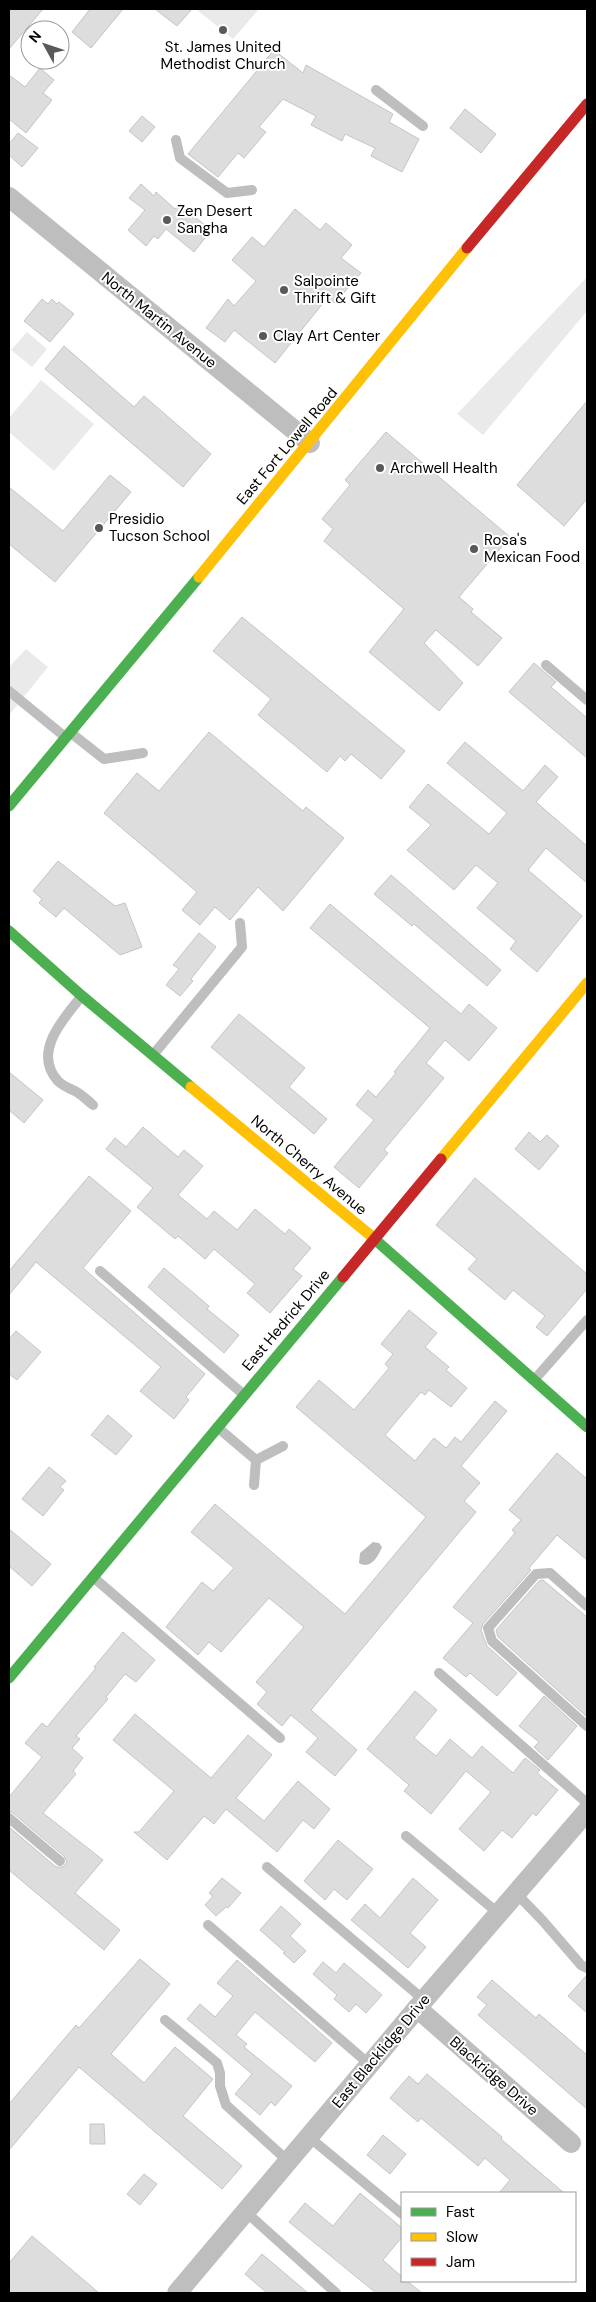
<svg xmlns="http://www.w3.org/2000/svg" width="596" height="2302" viewBox="0 0 596 2302" font-family="'DM Sans',sans-serif">
<style>
.green{fill:#eaeaea}
.water{fill:#bcbcbc}
.building{fill:#ddd;stroke:#c5c5c5}
.lines{fill:none;stroke-linecap:round;stroke-linejoin:round}
.lane{stroke:#bebebe;stroke-width:10}
.street{stroke:#bebebe;stroke-width:20}
.fast{stroke:#4caf50;stroke-width:11}
.slow{stroke:#ffc107;stroke-width:11}
.jam{stroke:#c62828;stroke-width:11}
.poi-dot{fill:#595959;stroke:#fff;stroke-width:2}
.labels{text-anchor:middle;dominant-baseline:central;stroke-width:4;stroke-linejoin:round;paint-order:stroke}
.poi-label{font-size:15px;fill:#000;stroke:#fff;text-anchor:start}
.street-label{font-size:15px;fill:#000;stroke:#fff}
</style>
<rect width="100%" height="100%" fill="#fff"/>
<!-- green -->
<g class="green">
<polygon points="196,9 259,9 233,39"/>
<polygon points="587,277 587,311 483,435 457,414"/>
<polygon points="27,332 47,349 32,367 11,350"/>
<polygon points="41,380 94,424 54,471 9,432 9,418"/>
<polygon points="26,649 48,667 9,715 9,667"/>
</g>
<!-- water -->
<path class="water" d="M 373,1542 L 379,1543 L 382,1547 C 378,1557 370,1570 359,1563 L 360,1553 Z"/>
<!-- building -->
<g class="building">
<polygon points="9,9 43,9 9,49"/>
<polygon points="90,9 123,9 91,48 72,32"/>
<polygon points="155,9 192,9 177,26"/>
<polygon points="274,50 303,73 306,65 393,114 389,122 419,139 402,172 371,156 375,148 345,134 342,141 311,125 316,116 283,99 259,127 266,132 244,158 238,153 218,177 188,154"/>
<polygon points="40,68 54,80 43,93 52,100 26,133 9,119 9,75 25,87"/>
<polygon points="465,109 496,134 481,153 450,128"/>
<polygon points="142,116 155,127 142,142 129,131"/>
<polygon points="18,133 38,148 22,167 9,155 9,144"/>
<polygon points="141,184 154,196 156,192 175,209 179,204 206,226 200,233 205,238 194,252 166,229 158,239 154,236 146,246 128,230 145,210 129,198"/>
<polygon points="295,209 320,230 326,223 352,245 341,258 361,273 335,303 328,297 275,363 234,330 225,342 206,328 228,299 234,306 256,281 232,260 252,237 264,247"/>
<polygon points="42,299 48,304 52,299 57,304 59,302 74,314 50,342 24,321"/>
<polygon points="64,346 134,407 144,396 211,454 183,487 45,369"/>
<polygon points="587,401 587,499 564,526 517,485"/>
<polygon points="386,432 510,537 459,597 473,609 471,612 502,638 478,666 436,630 424,643 463,683 439,711 369,652 404,609 324,541 333,529 322,519 350,485 345,480"/>
<polygon points="110,475 131,492 55,582 9,544 9,487 63,531"/>
<polygon points="242,617 405,751 381,779 351,754 345,761 340,756 327,772 258,715 271,699 213,651"/>
<polygon points="534,663 556,682 551,687 587,718 587,758 509,692"/>
<polygon points="209,732 303,811 306,807 344,838 283,911 258,887 230,920 215,907 200,925 182,910 197,892 104,813 137,773 159,791"/>
<polygon points="465,742 523,791 545,765 558,777 536,802 587,846 587,883 546,848 528,870 582,916 537,972 510,949 516,941 477,908 498,883 476,865 454,890 407,850 431,825 409,807 428,784 489,834 507,813 447,763"/>
<polygon points="58,861 115,906 125,903 142,947 120,955 64,908 56,917 39,903 42,899 33,891"/>
<polygon points="391,875 501,970 487,986 414,924 412,926 374,894"/>
<polygon points="330,904 461,1014 469,1004 497,1028 469,1061 445,1040 426,1063 444,1078 384,1150 388,1153 359,1188 334,1167 374,1120 356,1105 368,1090 376,1097 396,1073 394,1072 430,1028 310,928"/>
<polygon points="199,933 216,947 191,979 193,981 180,996 166,985 179,969 173,965"/>
<polygon points="239,1014 305,1068 289,1087 327,1119 314,1134 211,1047"/>
<polygon points="9,1072 43,1100 24,1123 9,1110"/>
<polygon points="143,1127 178,1157 184,1150 203,1166 178,1195 207,1219 214,1211 237,1230 255,1209 285,1234 289,1229 311,1248 293,1269 302,1276 270,1313 247,1293 255,1284 214,1249 205,1259 178,1236 175,1239 137,1207 153,1188 106,1149 115,1138 126,1147"/>
<polygon points="529,1132 540,1142 547,1135 559,1146 539,1170 515,1149"/>
<polygon points="89,1176 131,1211 83,1268 205,1374 186,1397 189,1400 174,1419 140,1391 161,1367 36,1262 9,1295 9,1271"/>
<polygon points="475,1178 587,1274 587,1289 547,1336 536,1327 545,1316 513,1290 505,1300 468,1269 477,1259 436,1225"/>
<polygon points="164,1268 209,1306 207,1309 239,1335 224,1353 148,1287"/>
<polygon points="409,1310 437,1333 425,1347 449,1367 446,1370 467,1388 451,1407 429,1390 425,1395 421,1392 385,1435 415,1461 434,1438 446,1448 455,1437 461,1442 495,1401 507,1411 461,1466 480,1483 464,1501 476,1512 311,1710 357,1750 335,1776 306,1752 318,1738 291,1715 282,1726 257,1704 267,1692 256,1682 304,1627 269,1598 221,1652 209,1642 198,1655 166,1627 202,1582 213,1591 234,1568 191,1532 215,1504 345,1614 426,1517 296,1407 319,1380 354,1410 389,1368 385,1364 393,1354 381,1344"/>
<polygon points="16,1331 41,1352 17,1380 9,1374 9,1339"/>
<polygon points="108,1415 132,1436 116,1455 91,1435"/>
<polygon points="557,1453 587,1479 587,1560 557,1535 529,1568 531,1570 483,1624 481,1630 487,1646 517,1673 497,1696 470,1673 466,1677 443,1658 473,1623 453,1607 515,1533 512,1530 521,1520 509,1510"/>
<polygon points="49,1467 66,1481 60,1487 64,1490 43,1516 22,1499"/>
<polygon points="9,1529 51,1564 32,1586 9,1566"/>
<polygon points="543,1580 587,1617 587,1714 586,1716 498,1637 496,1630 539,1581"/>
<polygon points="123,1632 155,1660 136,1682 125,1674 106,1697 108,1699 76,1736 80,1739 72,1748 83,1758 73,1771 76,1774 43,1813 103,1860 75,1893 120,1930 104,1950 9,1870 9,1827 56,1867 63,1867 67,1862 64,1856 13,1813 9,1811 9,1797 42,1757 25,1743 42,1723 47,1727 96,1668 94,1667"/>
<polygon points="415,1691 437,1710 414,1738 436,1756 450,1739 472,1758 482,1746 513,1773 525,1758 540,1770 537,1773 558,1790 536,1816 533,1813 512,1838 502,1830 484,1851 459,1829 491,1792 466,1771 431,1814 404,1791 409,1785 367,1749"/>
<polygon points="544,1696 577,1726 548,1760 534,1747 539,1742 519,1726"/>
<polygon points="135,1714 211,1778 248,1735 272,1755 236,1798 264,1821 298,1781 330,1809 314,1829 303,1820 277,1852 226,1809 214,1824 204,1816 167,1860 134,1832 139,1832 174,1791 113,1740"/>
<polygon points="338,1840 373,1869 347,1900 334,1889 325,1900 304,1881"/>
<polygon points="222,1878 241,1893 228,1908 226,1907 216,1916 205,1905 213,1896 209,1893"/>
<polygon points="413,1878 438,1900 410,1933 426,1947 408,1968 351,1920 365,1904 380,1918"/>
<polygon points="281,1906 301,1924 290,1936 306,1951 294,1963 283,1953 285,1952 260,1930"/>
<polygon points="140,1959 170,1984 111,2054 144,2083 175,2047 213,2079 183,2116 242,2166 222,2189 79,2067 9,2150 9,2104 76,2025 79,2028"/>
<polygon points="237,1960 332,2043 315,2062 255,2012 236,2035 247,2044 244,2047 292,2086 275,2106 271,2102 260,2115 235,2094 252,2074 187,2019 200,2004 215,2017 233,1996 217,1983"/>
<polygon points="323,1962 336,1973 344,1963 382,1995 366,2013 356,2004 349,2012 334,1999 337,1995 313,1974"/>
<polygon points="587,1975 587,2013 568,1996"/>
<polygon points="492,1980 536,2018 539,2014 587,2055 587,2109 478,2015 487,2005 477,1997"/>
<polygon points="427,2074 502,2137 501,2139 564,2193 499,2193 510,2180 485,2158 478,2166 421,2118 418,2122 390,2098 409,2076 418,2084"/>
<polygon points="90,2124 104,2124 105,2144 90,2144"/>
<polygon points="383,2135 406,2154 390,2174 367,2155"/>
<polygon points="144,2174 157,2184 140,2205 127,2194"/>
<polygon points="360,2193 402,2228 402,2237 383,2260 402,2277 402,2281 407,2281 422,2293 376,2293 289,2222 305,2203 333,2226"/>
<polygon points="32,2236 99,2293 9,2293 9,2263"/>
<polygon points="262,2254 308,2293 267,2293 245,2274"/>
</g>
<g class="lines">
<!-- lane -->
<g class="lane">
<polyline points="376,90 423,126"/>
<polyline points="176,140 180,158 227,193 252,190"/>
<polyline points="546,665 587,700"/>
<polyline points="9,691 64,736"/>
<polyline points="71,733 104,759 143,753"/>
<path d="M 81,997 C 63,1019 32,1053 58,1081 C 63,1086 69,1088 75,1091 C 81,1094 87,1100 93,1105"/>
<polyline points="153,1055 242,947 240,923"/>
<polyline points="100,1271 243,1394"/>
<polyline points="535,1379 587,1320"/>
<polyline points="217,1427 256,1460 254,1485"/>
<polyline points="256,1460 283,1446"/>
<polyline points="93,1577 280,1738"/>
<polyline points="587,1606 550,1573 536,1574 488,1628 492,1641 587,1726"/>
<polyline points="439,1673 587,1803"/>
<polyline points="9,1818 60,1861"/>
<polyline points="406,1836 498,1913"/>
<polyline points="267,1867 424,2000"/>
<polyline points="516,1893 543,1921 581,1965 587,1968"/>
<polyline points="208,1925 369,2064"/>
<polyline points="165,2020 217,2063 220,2073 220,2086 226,2105 288,2161"/>
<polyline points="309,2137 402,2214"/>
<polyline points="246,2212 336,2293"/>
</g>
<!-- street -->
<g class="street">
<polyline points="9,197 310,443"/>
<polyline points="417,2008 571,2143"/>
<polyline points="177,2293 424,2000 587,1811"/>
</g>
<!-- fast -->
<g class="fast">
<polyline points="9,806 199,577"/>
<polyline points="9,931 82,996 191,1087"/>
<polyline points="370,1235 587,1427"/>
<polyline points="9,1678 343,1277"/>
</g>
<!-- slow -->
<g class="slow">
<polyline points="199,577 467,248"/>
<polyline points="191,1087 370,1235"/>
<polyline points="441,1159 587,983"/>
</g>
<!-- jam -->
<g class="jam">
<polyline points="467,248 587,104"/>
<polyline points="343,1277 441,1159"/>
</g>
</g>
<!-- markers -->
<g class="poi-dot">
<circle cx="223" cy="30" r="5"/>
<circle cx="167" cy="220" r="5"/>
<circle cx="284" cy="290" r="5"/>
<circle cx="263" cy="336" r="5"/>
<circle cx="380" cy="468" r="5"/>
<circle cx="99" cy="528" r="5"/>
<circle cx="474" cy="549" r="5"/>
</g>
<g class="labels">
<!-- poi labels -->
<g class="poi-label">
<text x="223" y="47" text-anchor="middle">St. James United<tspan x="223" dy="17">Methodist Church</tspan></text>
<text x="177" y="211">Zen Desert<tspan x="177" dy="17">Sangha</tspan></text>
<text x="294" y="281">Salpointe<tspan x="294" dy="17">Thrift &amp; Gift</tspan></text>
<text x="273" y="336">Clay Art Center</text>
<text x="390" y="468">Archwell Health</text>
<text x="109" y="519">Presidio<tspan x="109" dy="17">Tucson School</tspan></text>
<text x="484" y="540">Rosa's<tspan x="484" dy="17">Mexican Food</tspan></text>
</g>
<!-- street labels -->
<g class="street-label">
<text transform="translate(159 320) rotate(39)">North Martin Avenue</text>
<text transform="translate(287 446) rotate(-50)">East Fort Lowell Road</text>
<text transform="translate(309 1165) rotate(40)">North Cherry Avenue</text>
<text transform="translate(286 1320) rotate(-50)">East Hedrick Drive</text>
<text transform="translate(381 2051) rotate(-50)">East Blacklidge Drive</text>
<text transform="translate(494 2076) rotate(41)">Blackridge Drive</text>
</g>
</g>
<!-- border -->
<rect width="596" height="2302" fill="none" stroke="#000000" stroke-width="20"/>
<!-- legend -->
<rect x="401" y="2192" width="175" height="90" fill="#ffffff" stroke="#999999"/>
<rect x="411" y="2208" width="25" height="8" fill="#4caf50" stroke="#999999"/>
<text x="446" y="2217" font-size="15" fill="#000000">Fast</text>
<rect x="411" y="2233" width="25" height="8" fill="#ffc107" stroke="#999999"/>
<text x="446" y="2242" font-size="15" fill="#000000">Slow</text>
<rect x="411" y="2258" width="25" height="8" fill="#c62828" stroke="#999999"/>
<text x="446" y="2267" font-size="15" fill="#000000">Jam</text>
<!-- north arrow -->
<g transform="translate(45 45) rotate(310)"><circle r="24" fill="#ffffff" stroke="#999999"/>
<path d="M0-4L9 19L0 12L-9 19Z" fill="#595959"/>
<text y="-8" font-size="14" font-weight="bold" text-anchor="middle" fill="#000000">N</text>
</g>
</svg>
